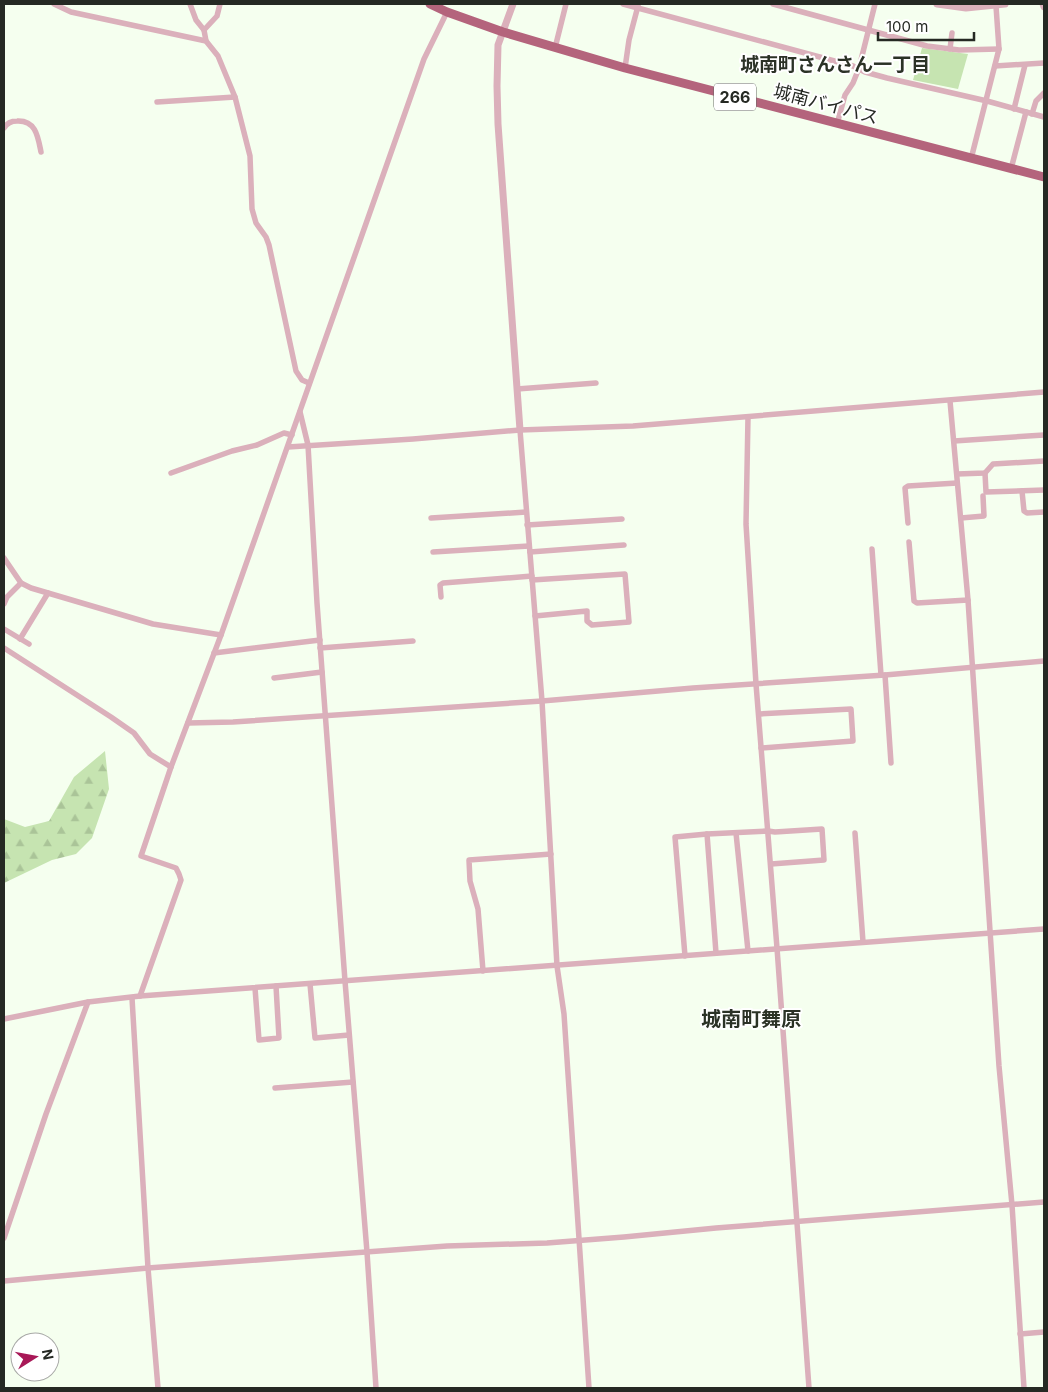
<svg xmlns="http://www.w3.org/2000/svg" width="1048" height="1392" viewBox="0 0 1048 1392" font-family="Inter,'Noto Sans JP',sans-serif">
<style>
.green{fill:#c6e4b1}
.forest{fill:url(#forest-firs)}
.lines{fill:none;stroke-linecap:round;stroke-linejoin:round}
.minor{stroke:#dbb0bb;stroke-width:5.5}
.tertiary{stroke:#dbb0bb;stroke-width:7}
.trunk{stroke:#b4647c;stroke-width:9}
.labels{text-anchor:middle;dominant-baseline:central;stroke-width:4;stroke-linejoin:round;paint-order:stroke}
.shield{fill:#fff;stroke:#666965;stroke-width:1}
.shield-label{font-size:16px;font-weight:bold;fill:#252923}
.street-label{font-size:18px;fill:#252923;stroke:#fff}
.neighbourhood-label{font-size:19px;font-weight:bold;fill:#2b3226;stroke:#fff}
.quarter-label{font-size:20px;font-weight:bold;fill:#2b3226;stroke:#fff}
</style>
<defs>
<pattern id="forest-firs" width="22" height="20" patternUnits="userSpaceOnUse" patternTransform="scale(1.25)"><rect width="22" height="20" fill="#c6e4b1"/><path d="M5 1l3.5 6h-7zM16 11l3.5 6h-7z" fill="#aac498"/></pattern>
</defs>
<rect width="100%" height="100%" fill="#f5ffef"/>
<!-- green -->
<polygon class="green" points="922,48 968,54 958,89 913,80"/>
<!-- forest -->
<polygon class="forest" points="105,751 109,789 92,838 76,854 52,860 4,883 4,819 25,827 49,821 74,777"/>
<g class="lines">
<!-- minor -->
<g class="minor">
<polyline points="54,4 71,12 206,41 218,56 235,97 250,156 252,209 256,223 266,237 269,245 296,371 302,380 309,383"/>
<polyline points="190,4 196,20 204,30"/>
<polyline points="623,4 853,66 865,72 887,78 987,101 1044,117"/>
<polyline points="773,4 927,46 959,50 999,49"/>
<polyline points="206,41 204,30 217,16 220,4"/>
<polyline points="555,48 566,4"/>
<polyline points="950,49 952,33"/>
<polyline points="995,66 1044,63"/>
<polyline points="625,68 629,40 638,6"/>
<polyline points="157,102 235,97"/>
<polyline points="1014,109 1025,65"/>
<polyline points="1032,114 1036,101 1044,93"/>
<polyline points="837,124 845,95 853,83 859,68 875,4"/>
<path d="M 4,128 C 7,123 11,121 17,121 C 36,120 38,137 41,152"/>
<polyline points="971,159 999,49 996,6"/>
<polyline points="1011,169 1026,112"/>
<polyline points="517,389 596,383"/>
<polyline points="950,401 968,600 999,1066 1012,1205 1024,1388"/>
<polyline points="300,412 308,445 317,603 345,981 367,1252 376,1388"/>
<polyline points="748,417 746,524 756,684 777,948 809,1388"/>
<polyline points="520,430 542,701 557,966 564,1014 589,1388"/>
<polyline points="954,441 1044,435"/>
<polyline points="288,447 413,439 520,430 633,426 1044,392"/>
<polyline points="171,473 232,451 257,445 284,433 292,435"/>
<polyline points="985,473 986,492 1044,490"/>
<polyline points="957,474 985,473 993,464 1044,461"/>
<polyline points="1022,491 1024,511 1027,513 1044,512"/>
<polyline points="431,518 526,512"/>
<polyline points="961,518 984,516 983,496"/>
<polyline points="908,523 905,488 908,486 957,483"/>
<polyline points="527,525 622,519"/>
<polyline points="909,542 914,601 917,603 968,600"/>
<polyline points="872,549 881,675"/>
<polyline points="433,552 529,546"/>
<polyline points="530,552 624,545"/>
<polyline points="4,558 21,583 31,588 153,624 221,635"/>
<polyline points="532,580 625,574 629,622 592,625 587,621 587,611 535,616"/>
<polyline points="441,597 440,585 443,583 532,576"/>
<polyline points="4,604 7,597 21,583"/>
<polyline points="4,629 29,644"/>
<polyline points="20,639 48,593"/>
<polyline points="4,648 111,717 134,733 150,754 171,767"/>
<polyline points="320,648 413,641"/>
<polyline points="214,653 320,640"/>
<polyline points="885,675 891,763"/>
<polyline points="274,678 322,672"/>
<polyline points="759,714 851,709 853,741 761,748"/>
<polyline points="188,723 233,722 542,701 693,688 885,675 1044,661"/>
<polyline points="736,833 748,951"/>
<polyline points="855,833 863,942"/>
<polyline points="707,834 716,953"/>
<polyline points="685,956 675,837 707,834 768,831 775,832 822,829 824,860 771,864"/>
<polyline points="483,971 478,909 470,881 469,860 551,854"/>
<polyline points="310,984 315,1038 349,1035"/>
<polyline points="255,988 259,1040 279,1038 276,986"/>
<polyline points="140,996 181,880 179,874 176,868 141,856 171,767 221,635 424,59 447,12"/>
<polyline points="132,998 148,1268 158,1388"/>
<polyline points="4,1019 88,1002 140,996 1044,929"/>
<polyline points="275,1088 353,1082"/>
<polyline points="4,1238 46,1114 88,1002"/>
<polyline points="4,1281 148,1268 447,1246 547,1243 624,1237 716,1228 1044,1202"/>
<polyline points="1020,1334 1044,1332"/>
</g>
<!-- tertiary -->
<g class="tertiary">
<polyline points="513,4 498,45 497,86 498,124 520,430"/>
<polyline points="937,4 966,8 1005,4"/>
<polyline points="1043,4 1044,7"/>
</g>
<!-- trunk -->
<polyline class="trunk" points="430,4 447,12 503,32 625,68 1044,177"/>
</g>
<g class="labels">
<!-- shield labels -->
<rect class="shield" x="714" y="83.5" width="42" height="27" rx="4"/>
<g class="shield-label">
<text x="735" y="97">266</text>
</g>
<!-- street labels -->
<g class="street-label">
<text transform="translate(826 104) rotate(15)">城南バイパス</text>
</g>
<!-- neighbourhood labels -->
<g class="neighbourhood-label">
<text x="835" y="64">城南町さんさん一丁目</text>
</g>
<!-- quarter labels -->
<g class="quarter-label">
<text x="751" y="1019">城南町舞原</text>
</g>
</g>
<!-- border -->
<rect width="1048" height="1392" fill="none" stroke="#252923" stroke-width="10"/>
<!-- north arrow -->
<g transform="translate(35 1357) rotate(79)"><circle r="24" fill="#ffffff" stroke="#a8a9a7"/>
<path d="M0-4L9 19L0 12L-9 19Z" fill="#a81857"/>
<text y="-8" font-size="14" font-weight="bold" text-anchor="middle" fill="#252923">N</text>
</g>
<!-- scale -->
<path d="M878 32v8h96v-8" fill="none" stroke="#252923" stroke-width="2.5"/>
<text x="886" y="32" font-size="15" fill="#252923" stroke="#ffffff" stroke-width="4" paint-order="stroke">100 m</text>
</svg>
